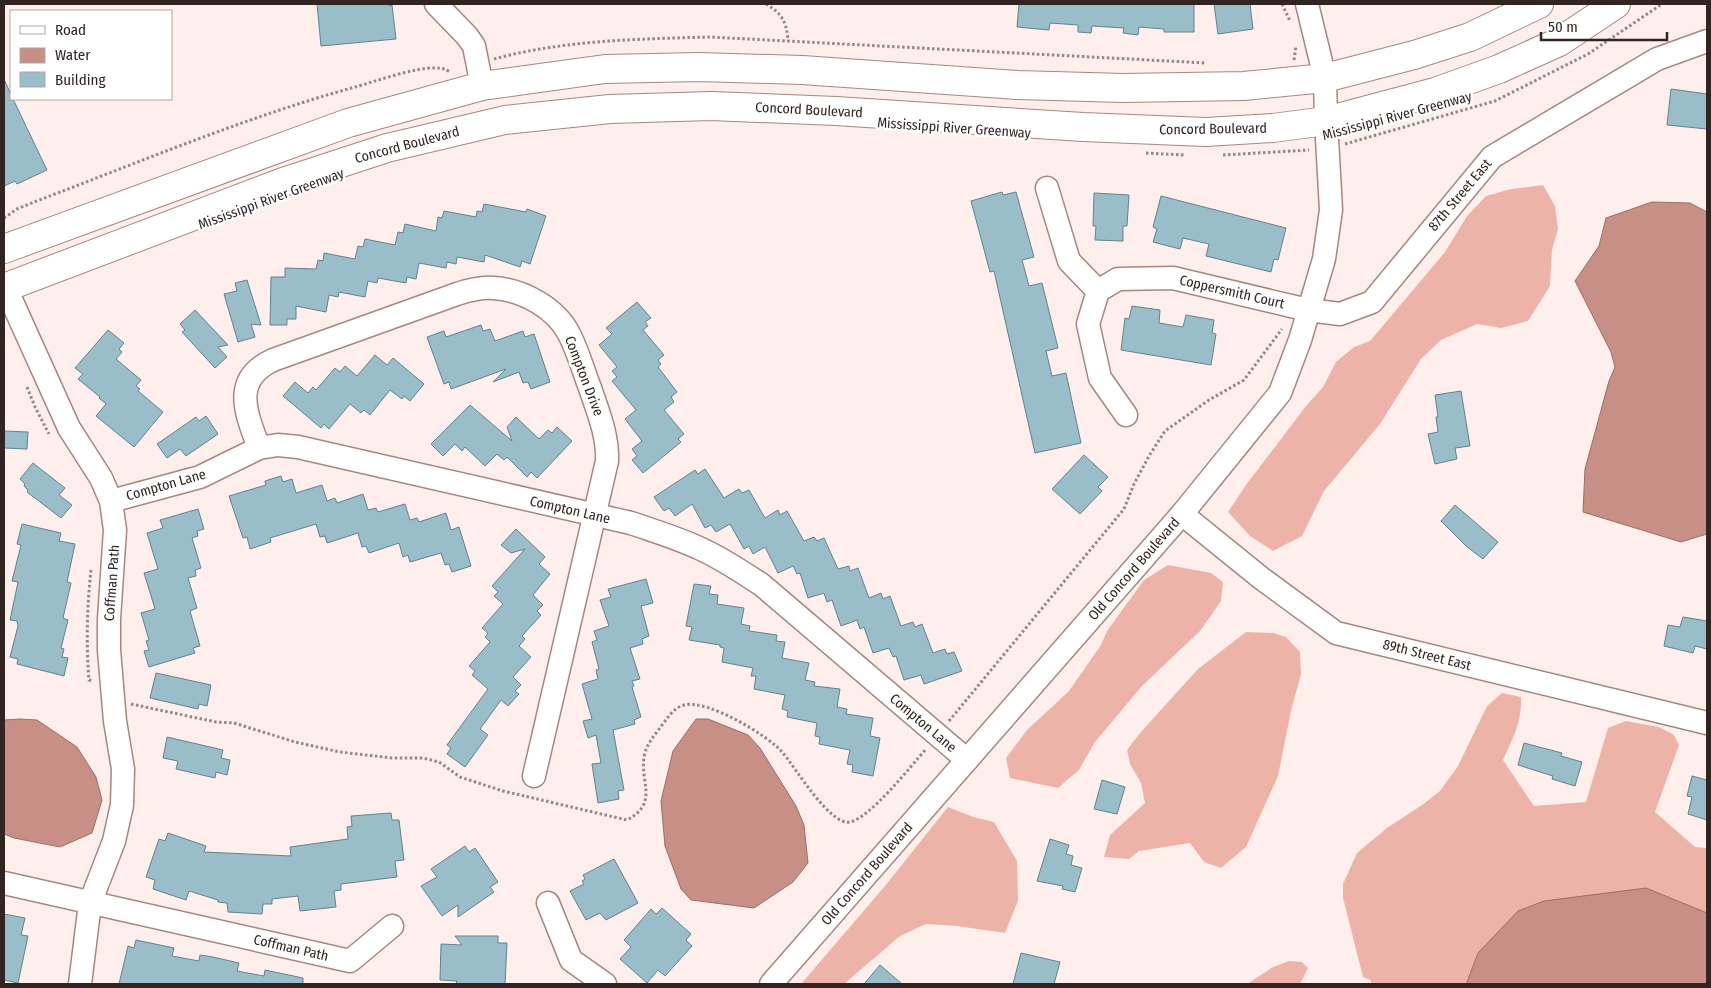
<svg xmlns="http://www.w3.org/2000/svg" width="1711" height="988" viewBox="0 0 1711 988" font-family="'Fira Sans Condensed',sans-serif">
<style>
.forest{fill:#eeb3a8}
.water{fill:#c78f85;stroke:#9a6f67}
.building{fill:#99bec9;stroke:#60838e}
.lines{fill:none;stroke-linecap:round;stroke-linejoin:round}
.minor-casing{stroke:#a88680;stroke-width:25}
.major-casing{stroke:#a88680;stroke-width:30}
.path{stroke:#958784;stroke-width:3;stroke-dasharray:2.5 2.5;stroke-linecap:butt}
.minor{stroke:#fff;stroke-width:22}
.major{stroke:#fff;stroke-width:28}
.labels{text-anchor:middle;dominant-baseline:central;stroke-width:5;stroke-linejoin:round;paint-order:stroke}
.street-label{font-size:14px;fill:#312421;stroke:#fff}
</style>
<rect width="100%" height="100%" fill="#feefec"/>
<!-- forest -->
<g class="forest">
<polygon points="1543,185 1555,206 1558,229 1552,250 1550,286 1528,321 1501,328 1477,324 1441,340 1421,359 1380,424 1324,491 1302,536 1273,551 1250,536 1228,512 1246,485 1306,406 1323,387 1336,362 1354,347 1370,341 1445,252 1467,216 1486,196 1511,189"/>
<polygon points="1168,565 1211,573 1223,582 1221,601 1200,631 1142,686 1095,742 1079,770 1058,788 1010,778 1006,758 1027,730 1069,691 1101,645 1107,631 1144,580"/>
<polygon points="1246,632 1273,633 1286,637 1300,652 1301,674 1291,711 1278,776 1246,847 1221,868 1204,862 1190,843 1139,851 1129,859 1104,857 1110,835 1145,803 1141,783 1130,764 1127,750 1140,733 1198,669"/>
<path d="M 1502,693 L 1521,697 C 1522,723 1513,737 1503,760 L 1534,806 L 1586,802 L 1608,728 L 1626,721 L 1659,727 L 1674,735 L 1679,745 L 1655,812 L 1695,847 L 1707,848 L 1707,984 L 1371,984 L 1371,980 L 1363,977 L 1343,898 L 1343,884 L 1357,853 L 1387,828 L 1422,805 L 1440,791 L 1458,766 L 1487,706 Z"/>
<polygon points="948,807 973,817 994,822 1017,861 1018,901 1005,933 957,926 926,924 900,936 844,984 801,984 885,886"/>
<polygon points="1289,961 1302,962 1308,968 1300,984 1247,984 1273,967"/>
</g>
<!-- water -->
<g class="water">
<polygon points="1652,202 1690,203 1707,212 1707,534 1681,542 1583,512 1585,469 1609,381 1615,367 1611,352 1575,281 1599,246 1606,218"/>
<polygon points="20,719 37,720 77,747 96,777 102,800 92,833 60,847 14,838 4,834 4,720"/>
<polygon points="696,719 708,719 748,735 760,748 796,806 804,825 808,863 793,882 754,908 691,900 681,889 665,846 661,801 673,751"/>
<polygon points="1646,888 1707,913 1707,984 1467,984 1467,982 1478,953 1518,911 1544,901"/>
</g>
<!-- building -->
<g class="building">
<polygon points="317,4 389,4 389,6 392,5 396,39 321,46"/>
<polygon points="1019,4 1194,4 1194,32 1164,32 1164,29 1139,27 1138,35 1123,33 1124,28 1092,26 1091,33 1078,32 1078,25 1050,23 1049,30 1017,27"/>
<polygon points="1214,4 1250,4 1253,29 1218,34"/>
<polygon points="4,79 11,95 11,99 13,99 47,170 17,184 15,181 4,186"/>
<polygon points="1671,89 1707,94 1707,129 1667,125"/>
<polygon points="1002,192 1003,195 1016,192 1034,257 1022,260 1029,286 1042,283 1058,348 1046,351 1052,376 1066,373 1081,443 1035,453 994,271 990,272 971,201"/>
<polygon points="1094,193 1129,195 1127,226 1123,226 1123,241 1095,240 1096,226 1093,226"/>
<polygon points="1161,196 1286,228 1278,260 1274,259 1271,272 1206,256 1209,244 1183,238 1180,249 1153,242 1157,229 1153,227"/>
<polygon points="484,204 526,212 527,209 546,216 530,264 522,261 520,267 485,255 484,262 457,257 456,264 447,262 446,268 419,263 416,279 407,277 406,283 378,278 377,283 368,281 365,297 339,292 338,297 329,295 326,312 296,306 296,319 287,319 287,325 270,325 271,277 285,277 285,268 316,269 318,260 323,261 324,253 355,259 358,246 363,247 365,239 395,245 398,232 403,233 405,224 436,231 438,217 442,218 444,211 476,217 477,211 482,212"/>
<polygon points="247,280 261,325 251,324 255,337 238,342 224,294 237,291 235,283"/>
<polygon points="637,302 651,318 645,322 648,326 643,330 664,355 658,360 661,364 658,367 677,392 671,397 674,402 664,410 684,434 678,439 681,442 643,473 632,460 637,456 632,449 642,441 625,419 636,410 612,381 617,377 612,371 617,367 599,345 612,334 606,328"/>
<polygon points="1132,306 1160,310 1159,323 1183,327 1186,315 1214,320 1212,333 1216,334 1211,365 1121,350 1125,318 1129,319"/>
<polygon points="195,310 228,345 218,347 227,357 215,368 182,332 185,330 180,324"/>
<polygon points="481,325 483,331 490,329 495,341 523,331 525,337 534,334 550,382 531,389 528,382 523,383 519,372 493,382 506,369 451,389 449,382 444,384 427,337 444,331 446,337"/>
<polygon points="108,330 124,343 119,349 122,352 116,359 141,380 136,386 140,389 138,391 163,412 134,447 96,416 106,404 99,398 100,397 78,379 83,374 75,368"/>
<polygon points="375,355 387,365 393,358 424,384 410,401 404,396 402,399 390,390 370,415 364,410 361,413 350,404 329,429 324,424 321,428 283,396 295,382 308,393 313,387 316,390 335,368 340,372 345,366 357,376"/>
<polygon points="1461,391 1470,446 1455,448 1457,459 1435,464 1428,434 1438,432 1436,417 1438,417 1435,395"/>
<polygon points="470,405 512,441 507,427 516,417 539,439 548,430 552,433 557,427 572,441 537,478 531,472 527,477 507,457 504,460 497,454 485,466 465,447 462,451 455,444 443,456 431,444"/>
<polygon points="206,416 218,434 186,456 180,449 167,458 157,444 196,417 199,421"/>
<polygon points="4,431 28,432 27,449 4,448"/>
<polygon points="1084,455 1108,477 1098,487 1102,491 1080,514 1052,489"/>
<polygon points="33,463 65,488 59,495 72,505 61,518 27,492 28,490 24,486 25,484 20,479"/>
<polygon points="705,469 724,498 739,489 742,493 749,490 765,518 778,510 780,515 787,511 804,541 814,537 817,541 824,538 838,569 849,566 850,571 858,568 869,598 881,593 883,599 890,596 901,626 913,622 915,627 922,624 933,653 945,649 947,654 954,652 962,671 924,684 921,675 904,680 896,656 893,657 889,648 873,653 864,627 860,629 857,620 841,626 832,600 827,602 824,593 808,598 800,573 797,574 793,566 778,573 765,547 753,554 749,546 744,549 730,524 716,532 711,525 705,528 692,504 675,516 669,508 664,511 654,497 695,470 698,474"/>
<polygon points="281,476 283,482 292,479 296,493 322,485 327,501 335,498 337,503 363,494 368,510 376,508 378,512 405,504 410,520 417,518 419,522 446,513 451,530 459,527 471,566 452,572 449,564 445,565 441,553 410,562 408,555 403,557 399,543 369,553 366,546 362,547 358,533 327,543 325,536 320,537 316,524 270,538 271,542 250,549 247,537 243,538 229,496 266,485 265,481"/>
<polygon points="1455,505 1498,542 1483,559 1466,546 1441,521"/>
<polygon points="198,509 204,529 197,531 198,536 192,538 201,568 195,570 196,576 188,578 197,608 190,611 200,646 193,648 195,653 149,667 144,651 149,650 146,641 149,640 141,613 155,609 144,573 158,569 147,533 163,528 160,520"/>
<polygon points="22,524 61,533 59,541 75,544 67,582 71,583 63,618 68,620 61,648 64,649 62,657 68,658 64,676 17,664 18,659 10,657 18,626 17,621 10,620 18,582 12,581 21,545 17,544"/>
<polygon points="516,529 545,557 539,564 550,574 533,595 543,605 537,611 541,615 522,636 525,639 519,646 531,657 513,677 521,685 515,691 519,694 508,706 501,700 480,729 488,735 465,767 447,754 451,748 447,745 488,689 472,675 475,671 469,666 490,642 485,637 488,633 482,628 503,604 494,596 498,592 492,586 525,549 511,553 501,545"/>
<polygon points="646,579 653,603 641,606 649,636 642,639 643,644 630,648 640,679 632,681 634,686 632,687 641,717 634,720 635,724 613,730 624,790 618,791 619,799 598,803 592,764 601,763 596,735 588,738 583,721 592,719 582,684 598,679 596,670 599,669 592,642 597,640 594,631 609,626 600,600 611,597 608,589"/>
<polygon points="694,584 711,586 709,594 718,595 717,604 744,608 741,624 750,626 749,631 777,635 776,641 785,642 782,658 809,663 805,680 815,682 814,686 840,689 837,707 847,709 846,714 873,718 870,736 880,738 873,776 852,772 853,765 847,764 850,750 819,744 820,737 815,736 817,723 787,717 788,711 782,709 785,695 754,689 756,676 751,676 753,668 722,662 724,648 720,647 720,645 689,640 692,627 686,626"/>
<polygon points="1683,617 1707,621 1707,649 1695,646 1693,653 1664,646 1668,625 1680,627"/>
<polygon points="156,673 211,685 207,706 199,704 198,709 150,698"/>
<polygon points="167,737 223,750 221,758 230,760 227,775 216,772 215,778 176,769 178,761 163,758"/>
<polygon points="1524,743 1562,753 1561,756 1582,762 1575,786 1552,779 1553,776 1518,765"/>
<polygon points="1692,776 1707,780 1707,820 1688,814 1692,797 1687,796"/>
<polygon points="1102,780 1125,787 1117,814 1094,809"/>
<polygon points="391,813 392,820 399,820 404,860 395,861 397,877 341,884 341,890 334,891 336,907 300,911 298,896 272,899 272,904 263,904 262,914 228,912 227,903 218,902 218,900 189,891 186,900 153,889 155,880 146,877 159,839 165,841 168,833 206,846 204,852 291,856 290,847 348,839 347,827 352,826 351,816"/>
<polygon points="1050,839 1069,845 1066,854 1073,856 1071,865 1082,868 1075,892 1062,889 1063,886 1037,881"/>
<polygon points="465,846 469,852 475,848 498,882 490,887 494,892 458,917 458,905 442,916 421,886 437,877 431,869"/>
<polygon points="614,859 638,903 606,920 600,913 586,920 570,891 584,884 582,881 585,879 583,875"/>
<polygon points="662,908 691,934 686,940 692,946 665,976 658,970 647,983 620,959 631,947 624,940 651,909 656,914"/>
<polygon points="4,914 25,918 21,935 28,936 18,983 4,980"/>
<polygon points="455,936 498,936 498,943 507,943 505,984 456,984 457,981 440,980 441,944 462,945"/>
<polygon points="136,940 174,948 172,956 199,961 200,955 213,957 239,963 237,971 264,976 265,970 303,978 303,984 119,984 128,946 134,948"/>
<polygon points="1021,953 1060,962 1054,984 1013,984"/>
<polygon points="880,965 902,984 864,984"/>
</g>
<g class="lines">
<defs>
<g id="minor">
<polyline points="436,4 467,36 474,46 482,86"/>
<polyline points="1047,188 1069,261 1098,291"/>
<polyline points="4,284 69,428 101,478 111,501 115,530 109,619 109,650 115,721 123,769 122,805 114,841 90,903 80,984"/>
<polyline points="1126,415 1100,378 1088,324 1098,291 1118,279 1173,278 1308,310 1340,314 1372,302 1492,157 1657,59 1707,41"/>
<path d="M 259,448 C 247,415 230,380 273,360 L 457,294 C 469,290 481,287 494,288 C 523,290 556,308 569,334 C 578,351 583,370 590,388 C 598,412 608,435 607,461 L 534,776"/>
<path d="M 111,501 L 200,477 L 259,448 L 278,445 L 298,447 L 631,523 C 654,531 678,538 701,549 C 723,559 742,572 762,585 L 967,760"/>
<polyline points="1182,514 1261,578 1336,633 1707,723"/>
<polyline points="4,883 350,961 392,926"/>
<polyline points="548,903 571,960 605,984"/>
<polyline points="771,984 1182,514 1280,393 1300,340 1324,259 1331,210 1326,121 1325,78 1307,4"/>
</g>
<g id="major">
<polyline points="4,249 348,123 482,86 605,69 699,67 802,70 1018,85 1123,88 1244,86 1325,78 1414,55 1470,37 1539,4"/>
<polyline points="4,288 283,182 387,148 505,120 610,109 711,106 836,111 1083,127 1206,132 1273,128 1326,121 1435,92 1499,69 1559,42 1616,4"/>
</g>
</defs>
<!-- minor casing -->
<use href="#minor" class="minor-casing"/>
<!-- major casing -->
<use href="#major" class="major-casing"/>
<!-- path -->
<g class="path">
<path d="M 766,4 C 782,13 787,23 788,41"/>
<polyline points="1282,4 1290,21"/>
<path d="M 494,59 C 564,40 638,39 710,37 L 1206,63"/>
<polyline points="1294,60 1296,46"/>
<polyline points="1345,144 1495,101 1588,54 1662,4"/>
<polyline points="1146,153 1184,155"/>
<polyline points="1223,155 1309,150"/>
<path d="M 4,218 L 17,209 L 34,202 C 140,162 246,117 355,87 C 377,81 415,67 436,68 C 442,68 445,69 450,72"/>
<polyline points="27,387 35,407 49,434"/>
<path d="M 91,570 C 87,607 86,644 89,680 L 93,681"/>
<path d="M 131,704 L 216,722 L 234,723 L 295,742 L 340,752 L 392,758 L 423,758 L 439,762 L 460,777 L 503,791 L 627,820 C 659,803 640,783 644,757 C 646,744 655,735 662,725 C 669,716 674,708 684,705 C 707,699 768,735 783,753 C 795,767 830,826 850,822 C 870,818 911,766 926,749"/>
<polyline points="949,721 1124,509 1134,484 1149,456 1165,431 1209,400 1244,380 1282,329"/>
</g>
<!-- minor -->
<use href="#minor" class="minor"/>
<!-- major -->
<use href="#major" class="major"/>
</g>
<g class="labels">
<!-- street labels -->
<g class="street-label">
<text transform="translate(809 110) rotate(3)">Concord Boulevard</text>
<text transform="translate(1397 116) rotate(-15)">Mississippi River Greenway</text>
<text transform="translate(954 128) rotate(4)">Mississippi River Greenway</text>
<text transform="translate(1213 129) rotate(-1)">Concord Boulevard</text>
<text transform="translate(407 145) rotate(-15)">Concord Boulevard</text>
<text transform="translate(1460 195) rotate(-50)">87th Street East</text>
<text transform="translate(271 199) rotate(-20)">Mississippi River Greenway</text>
<text transform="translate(1232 292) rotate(13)">Coppersmith Court</text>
<text transform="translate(584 376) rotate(69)">Compton Drive</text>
<text transform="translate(166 485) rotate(-16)">Compton Lane</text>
<text transform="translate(570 510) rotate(13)">Compton Lane</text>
<text transform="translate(1134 569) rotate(-49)">Old Concord Boulevard</text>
<text transform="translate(112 583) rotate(-86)">Coffman Path</text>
<text transform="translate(1427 655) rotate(14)">89th Street East</text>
<text transform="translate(923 723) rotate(40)">Compton Lane</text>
<text transform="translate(867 874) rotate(-49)">Old Concord Boulevard</text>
<text transform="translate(291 948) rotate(13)">Coffman Path</text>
</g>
</g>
<!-- border -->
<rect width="1711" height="988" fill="none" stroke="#312421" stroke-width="10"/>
<!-- legend -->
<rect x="10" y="10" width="162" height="90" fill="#ffffff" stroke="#ada7a6"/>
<rect x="20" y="26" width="25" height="8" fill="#ffffff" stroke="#ada7a6"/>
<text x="55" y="35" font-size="15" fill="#312421">Road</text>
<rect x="20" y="48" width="25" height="15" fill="#c78f85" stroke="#ada7a6"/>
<text x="55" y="60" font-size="15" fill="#312421">Water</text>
<rect x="20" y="72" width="25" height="15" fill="#99bec9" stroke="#ada7a6"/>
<text x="55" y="85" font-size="15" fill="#312421">Building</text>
<!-- scale -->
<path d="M1541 32v8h126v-8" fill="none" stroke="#312421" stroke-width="2.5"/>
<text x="1548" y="32" font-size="15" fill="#312421" stroke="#ffffff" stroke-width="4" paint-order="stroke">50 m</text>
</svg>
